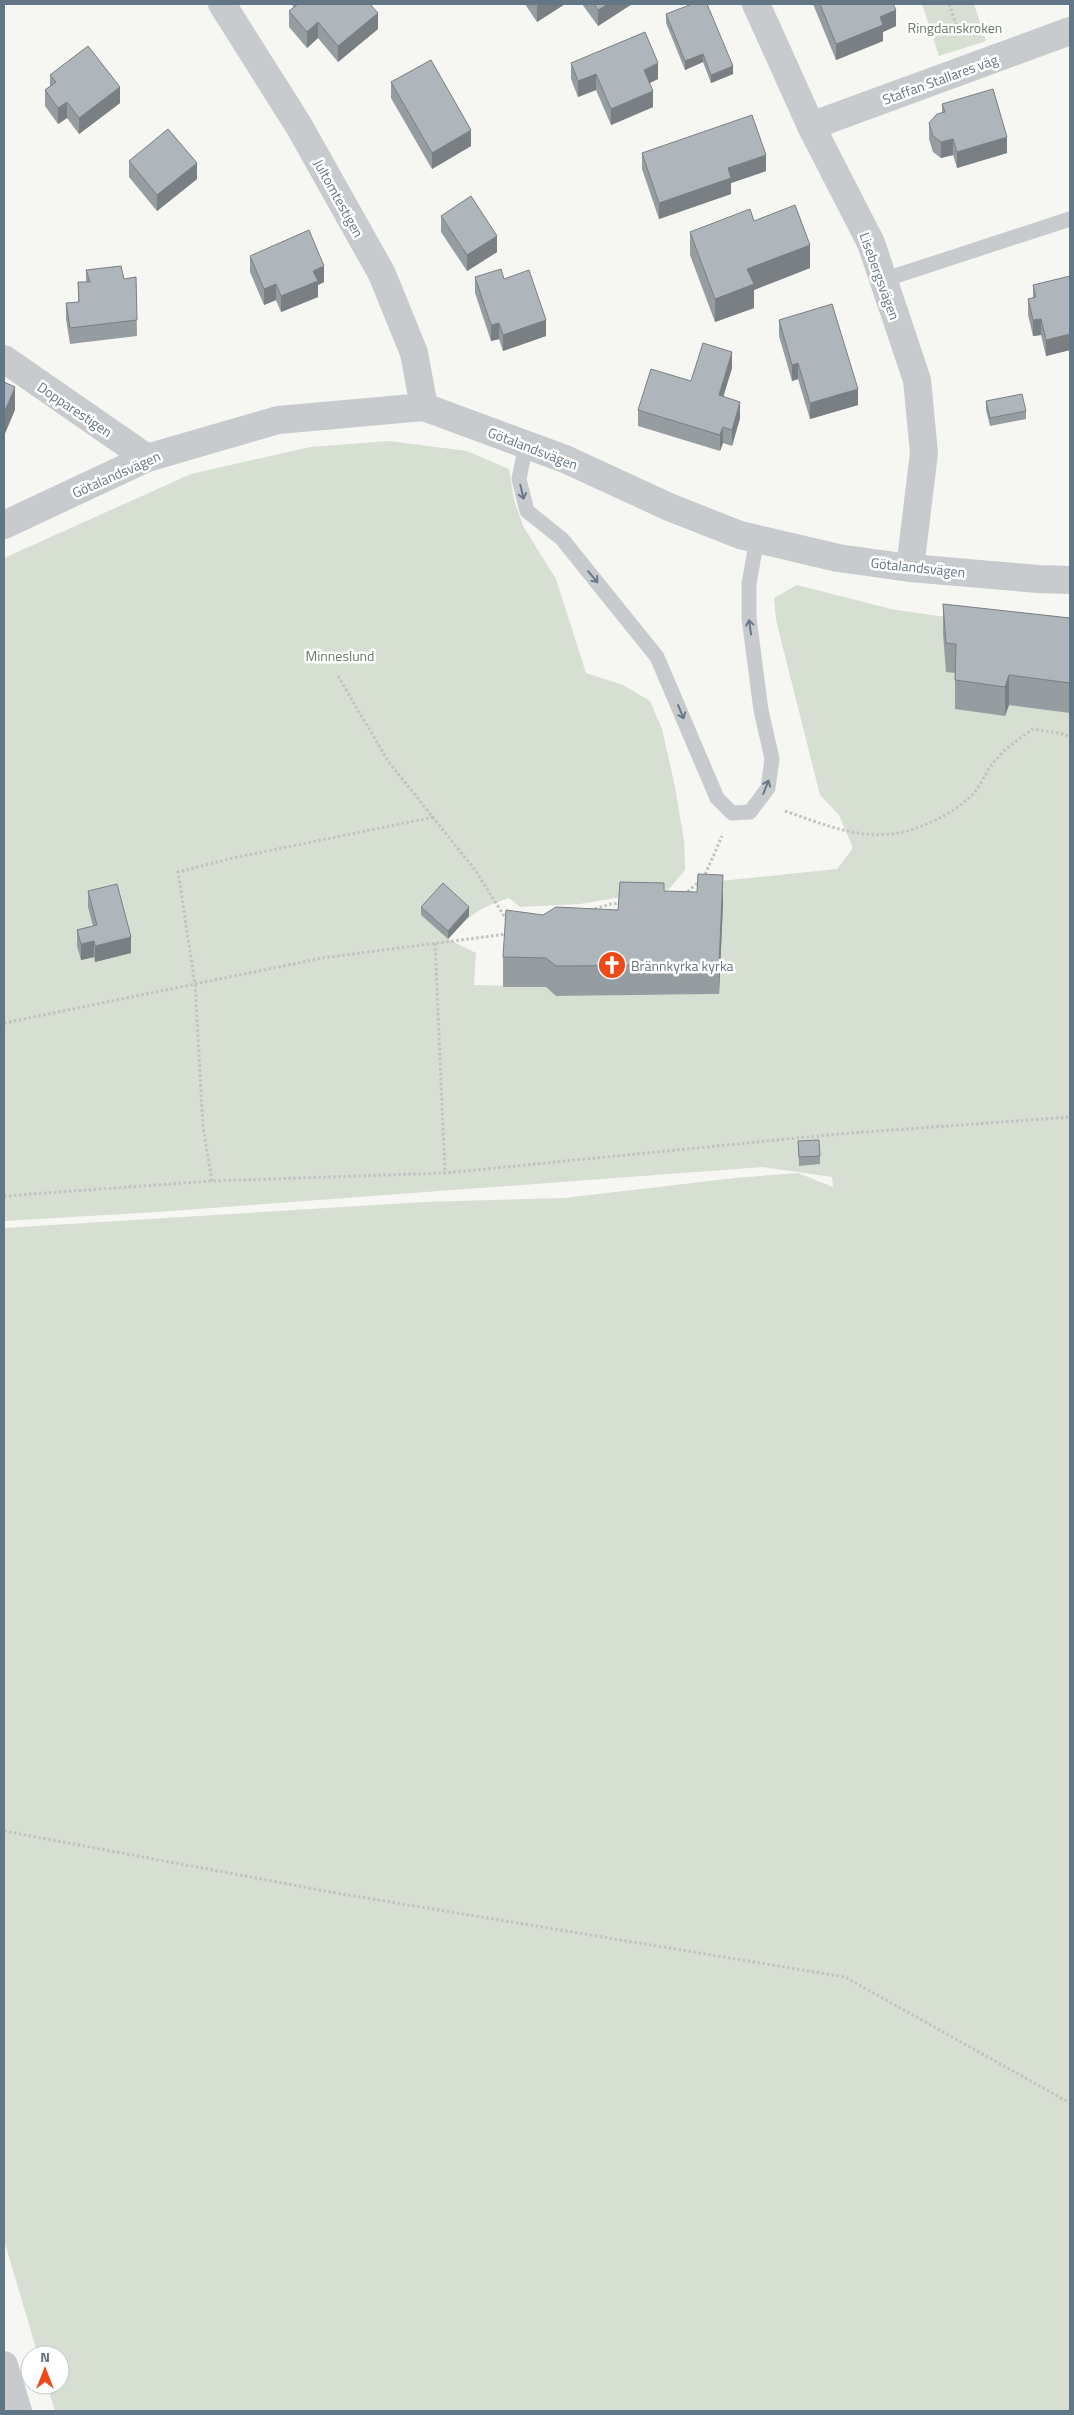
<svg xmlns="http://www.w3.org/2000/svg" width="1074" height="2415" viewBox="0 0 1074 2415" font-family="'Titillium Web',sans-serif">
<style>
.green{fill:#d7ded2}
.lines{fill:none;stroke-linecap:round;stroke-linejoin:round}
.path{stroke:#c1c2c4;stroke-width:3;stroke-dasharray:2.5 2.5;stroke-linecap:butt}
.service{stroke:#c8cbce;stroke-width:15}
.minor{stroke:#c8cbce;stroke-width:28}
.tertiary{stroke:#c8cbce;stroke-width:28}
.wall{fill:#969da1}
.shaded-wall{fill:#7a7f83}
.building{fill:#aeb6bb;stroke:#7a7f83}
.oneway{stroke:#687a89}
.labels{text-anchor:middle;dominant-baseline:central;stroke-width:5;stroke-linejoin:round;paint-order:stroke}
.park-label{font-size:14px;fill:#677c62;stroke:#fff}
.street-label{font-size:14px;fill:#637685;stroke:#fff}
.poi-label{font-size:14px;fill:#637685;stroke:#fff;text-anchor:start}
</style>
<rect width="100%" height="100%" fill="#f6f6f2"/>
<!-- green -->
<g class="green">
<polygon points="922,4 974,4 986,41 939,56"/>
<path d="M 389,441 L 467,451 L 509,469 L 514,500 L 523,526 L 556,579 L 586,673 L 623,685 L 650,701 L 662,729 L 674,782 L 684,840 L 685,870 L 669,889 L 580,904 L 520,907 L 509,898 C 478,908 470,915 448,939 L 476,953 L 474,985 L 546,987 L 556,996 L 719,994 L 720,881 L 837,869 L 853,848 L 839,815 L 820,795 L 776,620 L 774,598 L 797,585 L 891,609 L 938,616 L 1070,619 L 1070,2411 L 55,2411 L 47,2385 L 60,2385 L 60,2355 L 38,2355 L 4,2240 L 4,1228 L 424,1202 L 564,1198 L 735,1178 L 798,1173 L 833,1187 L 832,1177 L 763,1167 L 157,1212 L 4,1221 L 4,558 L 191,474 L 310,447 Z"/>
</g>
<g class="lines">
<!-- path -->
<g class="path">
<polyline points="949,4 960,36"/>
<polyline points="338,676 388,761 475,870 508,922"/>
<path d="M 785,811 C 837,829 878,848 931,822 C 947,815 960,807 972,795 C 981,786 985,773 993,763 C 1004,749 1019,739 1033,729 L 1064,734 L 1070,737"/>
<polyline points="684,895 704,877 722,836"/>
<polyline points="590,910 611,904 623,903"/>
<polyline points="435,943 445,1173"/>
<polyline points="4,1023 322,958 507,934"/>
<polyline points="212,1181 203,1127 195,984 178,872 233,858 434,817"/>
<polyline points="4,1196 212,1181 445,1173 838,1134 1070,1117"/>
<polyline points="4,1831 336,1893 845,1977 1070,2103"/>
</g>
<!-- service -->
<g class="service">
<polyline points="883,280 1070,219"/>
<polyline points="526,444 519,479 527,511 562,539 657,657 717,798 732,813 750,812 768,788 772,759 761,710 749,618 749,584 757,538"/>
</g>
<!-- minor -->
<g class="minor">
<polyline points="222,4 299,126 382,274 414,353 424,407"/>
<polyline points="756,4 811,126 871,243 917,380 924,453 910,568"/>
<polyline points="811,126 1070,31"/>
<polyline points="4,359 147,458"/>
<polyline points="4,525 147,458 278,420 424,407 565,459 669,507 740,535 838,558 910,568 1038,579 1070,580"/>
</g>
<!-- tertiary -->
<polyline class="tertiary" points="4,2365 18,2411"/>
</g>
<!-- wall -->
<g class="wall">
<polygon points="291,4 370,4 378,29 338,62 318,38 307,48 289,27 289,11 294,7"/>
<polygon points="525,4 565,4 537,22"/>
<polygon points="582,4 632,4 598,26"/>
<polygon points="813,4 893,4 896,26 883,32 883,41 836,60"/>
<polygon points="666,14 733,74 711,83 703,62 685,70 666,23"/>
<polygon points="571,63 658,79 649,83 653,107 611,125 596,90 578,97 571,79"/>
<polygon points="50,75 120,103 79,134 67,118 58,124 45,106 45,90 50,86"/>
<polygon points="391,82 471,146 432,169 391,98"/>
<polygon points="942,104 1007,153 957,168 953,155 941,158 933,152 929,139 929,123 942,113"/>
<polygon points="642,153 766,171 731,183 731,194 659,219 642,169"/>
<polygon points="129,161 197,179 157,211 129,177"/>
<polygon points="441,216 497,252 467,271 441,232"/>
<polygon points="754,221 810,268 754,290 754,308 715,322 690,255 690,232"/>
<polygon points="250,256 324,282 318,285 318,297 281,312 276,300 264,305 250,272"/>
<polygon points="86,270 124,279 136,277 137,336 70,344 66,319 66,303 78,302 78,282 86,282"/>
<polygon points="1070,276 1070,350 1046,356 1041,335 1033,336 1028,315 1028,299 1033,298 1033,285"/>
<polygon points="475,277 504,279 546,336 503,351 499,339 491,341 475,293"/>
<polygon points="779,320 858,405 810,419 798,379 792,381 779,336"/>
<polygon points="732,368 723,396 740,418 732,446 723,443 720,451 638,426 638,410 691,381"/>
<polygon points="986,401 1026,411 1026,419 990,426 986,410"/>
<polygon points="943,604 1070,618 1070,713 1009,705 1005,716 955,709 955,673 946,672 943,633"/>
<polygon points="88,891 131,953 95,962 94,957 81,960 77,946 77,930 93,926 88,907"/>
<polygon points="664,891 723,904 719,994 556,996 546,987 503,987 503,957 543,915 618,910"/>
<polygon points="421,907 469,916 448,939 421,915"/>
<polygon points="798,1141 820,1156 820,1164 799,1166"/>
</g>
<!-- shaded-wall -->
<g class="shaded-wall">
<polygon points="541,4 565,4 537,22 537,6"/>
<polygon points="608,4 632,4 598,26 598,10"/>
<polygon points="896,10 896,26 883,32 883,41 836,60 836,44 880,17"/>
<polygon points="378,13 378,29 338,62 338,46"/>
<polygon points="318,22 318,38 307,48 307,32"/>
<polygon points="703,54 703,62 685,70 685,61"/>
<polygon points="658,63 658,79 644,86 644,70"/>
<polygon points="733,66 733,74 711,83 711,75"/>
<polygon points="596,74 596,90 578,97 578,81"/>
<polygon points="120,87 120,103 79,134 79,118"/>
<polygon points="653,91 653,107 611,125 611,109"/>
<polygon points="67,102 67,118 58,124 58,108"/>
<polygon points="471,130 471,146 432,169 432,153"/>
<polygon points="1007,137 1007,153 957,168 957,152"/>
<polygon points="953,139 953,155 941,158 941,142"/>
<polygon points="766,155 766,171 731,183 731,194 659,219 659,203 728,168"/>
<polygon points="197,163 197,179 157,211 157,195"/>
<polygon points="497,236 497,252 467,271 467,255"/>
<polygon points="810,245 810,268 754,290 754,308 715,322 715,299 747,269"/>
<polygon points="324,266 324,282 318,285 318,297 281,312 281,296 313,271"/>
<polygon points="276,284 276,300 264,305 264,289"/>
<polygon points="1041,319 1041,335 1033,336 1033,320"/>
<polygon points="546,320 546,336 503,351 503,335"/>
<polygon points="499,323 499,339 491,341 491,325"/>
<polygon points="1070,334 1070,350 1046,356 1046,340"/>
<polygon points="732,352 732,368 719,411 719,395"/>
<polygon points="798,363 798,379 792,381 792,365"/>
<polygon points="15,387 15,410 4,436 4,413"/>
<polygon points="858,389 858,405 810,419 810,403"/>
<polygon points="740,402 740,418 732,446 732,430"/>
<polygon points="723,427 723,443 720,451 720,435"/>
<polygon points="1009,675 1009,705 1005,716 1005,687"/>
<polygon points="723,875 723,904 719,994 719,965"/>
<polygon points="469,907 469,916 448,939 448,931"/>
<polygon points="131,937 131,953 95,962 95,946"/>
<polygon points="94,941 94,957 81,960 81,944"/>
</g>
<!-- building -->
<g class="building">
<polygon points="298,4 370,4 378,13 338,46 318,22 307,32 289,11"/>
<polygon points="594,4 608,4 598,10"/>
<polygon points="692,4 707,4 733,66 711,75 703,54 685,61 666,14"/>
<polygon points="820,4 893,4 896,10 880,17 883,25 836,44"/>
<polygon points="645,32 658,63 644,70 653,91 611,109 596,74 578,81 571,63"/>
<polygon points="88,46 120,87 79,118 67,102 58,108 45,90 56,82 50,75"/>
<polygon points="431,60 471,130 432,153 391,82"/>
<polygon points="993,89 1007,137 957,152 953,139 941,142 933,136 929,123 937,114 945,112 942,104"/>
<polygon points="752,115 766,155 728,168 731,178 659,203 642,153"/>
<polygon points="168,129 197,163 157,195 129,161"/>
<polygon points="471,196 497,236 467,255 441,216"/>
<polygon points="795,205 810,245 747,269 754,284 715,299 690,232 750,209 754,221"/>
<polygon points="309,230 324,266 313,271 318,281 281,296 276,284 264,289 250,256"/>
<polygon points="121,266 124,279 136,277 137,320 70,328 66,303 79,302 78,282 90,282 86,270"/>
<polygon points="501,269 504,279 529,270 546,320 503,335 499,323 491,325 475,277"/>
<polygon points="1070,276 1070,334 1046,340 1041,319 1033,320 1028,299 1036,297 1033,285"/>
<polygon points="832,304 858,389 810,403 798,363 792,365 779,320"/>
<polygon points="703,343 732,352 719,395 740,402 732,430 723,427 720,435 638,410 651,369 691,381"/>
<polygon points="4,382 15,387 4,413"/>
<polygon points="1022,394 1026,411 990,418 986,401"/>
<polygon points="943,604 1070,618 1070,683 1009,675 1005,687 955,680 956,644 946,643"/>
<polygon points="698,874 723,875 719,965 556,966 546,958 503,957 506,910 543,915 556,907 618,910 620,882 664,883 664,891 697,892"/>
<polygon points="443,883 469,907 448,931 421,907"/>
<polygon points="117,884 131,937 95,946 94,941 81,944 77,930 97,925 88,891"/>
<polygon points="819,1140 820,1156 799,1157 798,1141"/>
</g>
<!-- one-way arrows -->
<defs><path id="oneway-shaft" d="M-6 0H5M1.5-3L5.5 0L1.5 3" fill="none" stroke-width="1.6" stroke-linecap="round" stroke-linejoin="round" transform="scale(1.25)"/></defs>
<g class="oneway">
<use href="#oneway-shaft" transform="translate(522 492) rotate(77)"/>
<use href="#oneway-shaft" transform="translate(593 577) rotate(50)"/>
<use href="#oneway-shaft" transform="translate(750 627) rotate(-98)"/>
<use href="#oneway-shaft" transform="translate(681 712) rotate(67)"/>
<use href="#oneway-shaft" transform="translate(766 787) rotate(-68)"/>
</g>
<!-- icons -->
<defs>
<symbol id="church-disc" viewBox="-11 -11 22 22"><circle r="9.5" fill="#ee4919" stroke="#fff"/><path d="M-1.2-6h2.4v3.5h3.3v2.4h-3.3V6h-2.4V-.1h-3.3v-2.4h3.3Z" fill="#fff"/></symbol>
</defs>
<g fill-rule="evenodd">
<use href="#church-disc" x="596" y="949" width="32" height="32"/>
</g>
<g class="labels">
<!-- park labels -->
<g class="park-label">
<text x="955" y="27">Ringdanskroken</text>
<text x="340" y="655">Minneslund</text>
</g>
<!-- street labels -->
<g class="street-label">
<text transform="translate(940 79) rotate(-20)">Staffan Stallares väg</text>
<text transform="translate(339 198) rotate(61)">Jultomtestigen</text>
<text transform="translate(880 276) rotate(70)">Lisebergsvägen</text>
<text transform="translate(75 409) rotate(34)">Dopparestigen</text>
<text transform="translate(533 448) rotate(21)">Götalandsvägen</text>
<text transform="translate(116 474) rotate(-24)">Götalandsvägen</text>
<text transform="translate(918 567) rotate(6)">Götalandsvägen</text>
</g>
<!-- poi labels -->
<g class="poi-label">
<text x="631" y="965">Brännkyrka kyrka</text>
</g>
</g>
<!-- border -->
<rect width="1074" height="2415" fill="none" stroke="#637685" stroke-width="10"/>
<!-- north arrow -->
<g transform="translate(45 2370)"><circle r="24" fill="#ffffff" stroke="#c1c8ce"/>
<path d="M0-4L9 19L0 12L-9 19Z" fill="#ee4919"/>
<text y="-8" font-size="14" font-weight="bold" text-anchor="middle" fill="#637685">N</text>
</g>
</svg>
